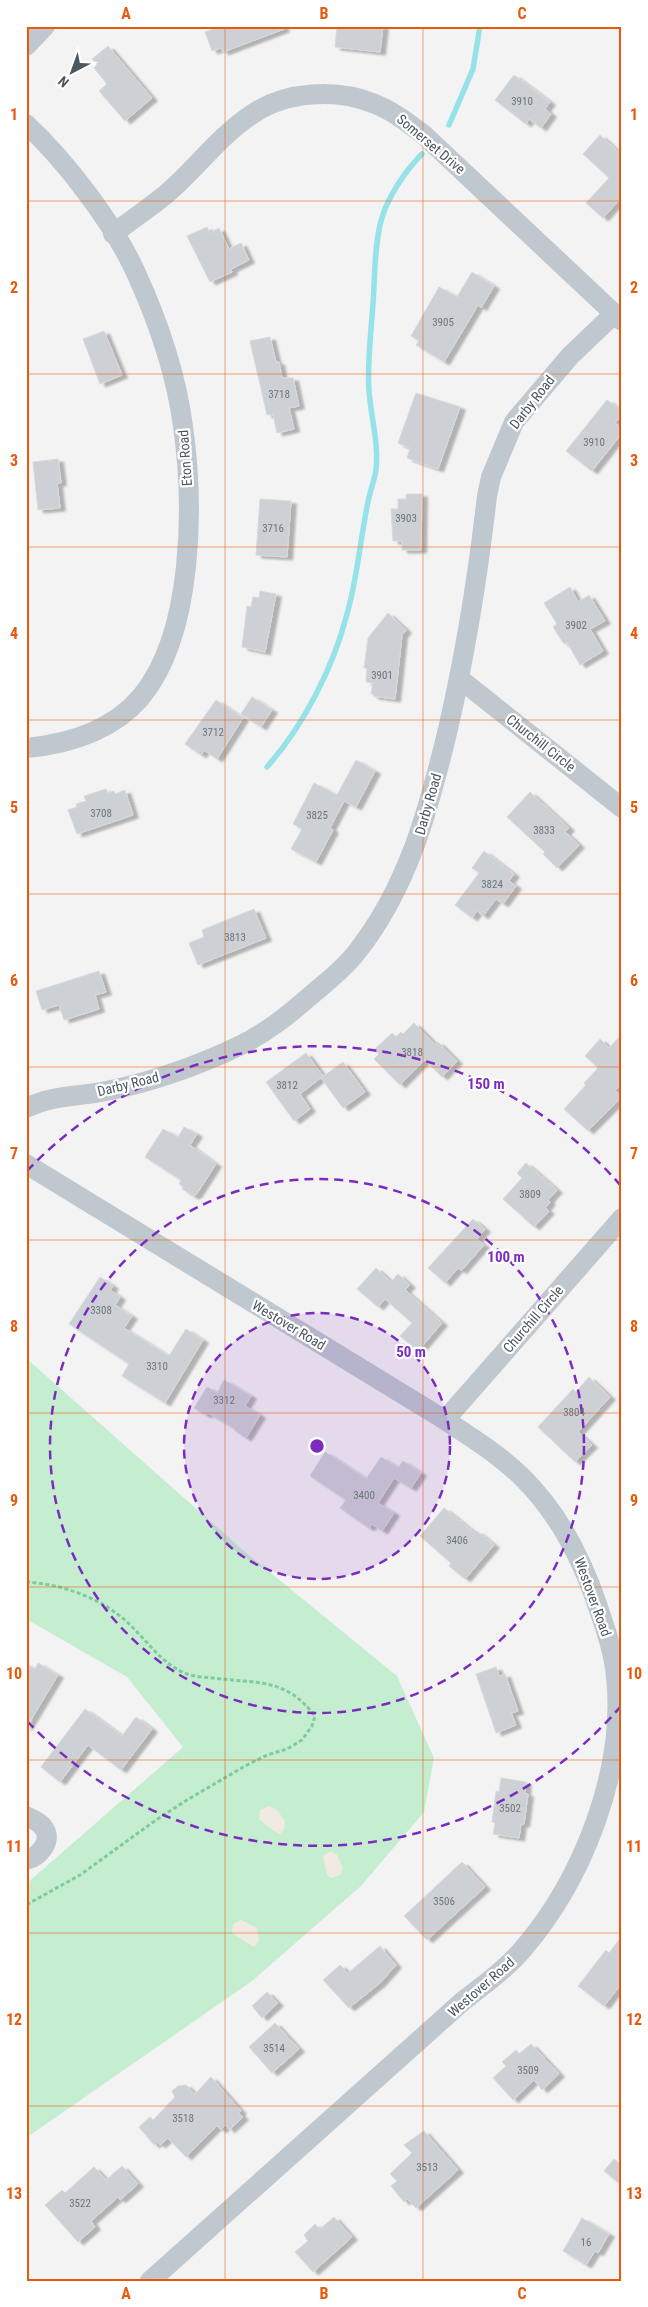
<svg xmlns="http://www.w3.org/2000/svg" width="648" height="2307" viewBox="0 0 648 2307" font-family="'Roboto Condensed',sans-serif">
<style>
.green{fill:#c5eed0}
.sand{fill:#f1eae2}
.lines{fill:none;stroke-linecap:round;stroke-linejoin:round}
.stream{stroke:#95e2e8;stroke-width:5.5}
.building{fill:#cdd0d4;stroke:#d7d9dd;filter:url(#shadow)}
.path{stroke:#7ecb9b;stroke-width:3;stroke-dasharray:4 2.5;stroke-linecap:butt}
.minor{stroke:#bfc8ce;stroke-width:20}
.grid{fill:none;stroke:#e8590c;stroke-width:1;stroke-opacity:0.55}
.ring{fill:none;stroke:#7b2cbf;stroke-width:2.5;stroke-dasharray:9 6}
.labels{text-anchor:middle;dominant-baseline:central;stroke-width:4.5;stroke-linejoin:round;paint-order:stroke}
.number-label{font-size:11px;fill:#6c767c}
.street-label{font-size:14px;fill:#4b585f;stroke:#fff}
.centre{fill:#7b2cbf;stroke:#fff;stroke-width:2.5}
.ring-label{font-size:15px;text-anchor:middle;font-weight:bold;fill:#7b2cbf;stroke:#fff;stroke-width:4.5;stroke-linejoin:round;paint-order:stroke}
.neatline{fill:none;stroke:#e8590c;stroke-width:2}
.grid-label{font-size:16px;text-anchor:middle;font-weight:bold;fill:#e8590c}
</style>
<defs>
<filter id="shadow"><feDropShadow dx="5.5" dy="3" stdDeviation="1" flood-color="#0004"/></filter>
</defs>
<rect width="100%" height="100%" fill="#f4f3f3"/>
<!-- green -->
<polygon class="green" points="26,1358 244,1551 397,1676 434,1758 424,1812 361,1886 252,1981 26,2138 26,1884 183,1747 127,1677 26,1619"/>
<!-- sand -->
<g class="sand">
<polygon points="269,1806 277,1810 285,1821 284,1829 280,1834 274,1831 259,1819 260,1810"/>
<polygon points="331,1851 337,1855 343,1868 340,1875 331,1878 327,1874 323,1856"/>
<polygon points="241,1920 257,1928 259,1941 254,1947 232,1933 233,1924"/>
</g>
<g class="lines">
<!-- stream -->
<g class="stream">
<polyline points="449,125 473,69 480,26"/>
<path d="M 267,767 C 304,725 333,668 347,614 C 357,579 360,542 367,507 C 369,494 374,482 376,470 C 379,444 371,417 369,391 C 367,362 371,333 373,304 C 375,277 374,248 381,221 C 387,198 405,171 422,154"/>
</g>
</g>
<!-- building -->
<g class="building">
<polygon points="222,26 283,26 284,29 223,52 221,48 212,51 205,32"/>
<polygon points="337,26 383,26 380,52 335,47"/>
<polygon points="108,46 152,98 125,121 99,91 107,84 94,68 97,65 92,59"/>
<polygon points="514,75 550,102 545,109 551,114 541,128 529,119 526,124 495,100"/>
<polygon points="600,135 622,155 622,197 603,218 586,203 609,178 583,154"/>
<polygon points="207,227 210,233 219,228 229,249 241,243 249,260 231,269 232,272 210,282 187,236"/>
<polygon points="472,272 494,286 481,308 478,305 444,362 416,345 419,341 411,336 439,287 457,297"/>
<polygon points="104,331 122,375 100,384 83,339"/>
<polygon points="270,337 276,362 279,362 282,378 293,378 299,406 289,408 294,429 277,433 273,414 267,415 250,341"/>
<polygon points="416,393 460,407 438,469 407,458 410,448 398,443"/>
<polygon points="607,400 622,411 622,415 615,423 622,428 622,433 592,471 566,451"/>
<polygon points="58,459 61,483 57,483 60,508 38,510 33,462"/>
<polygon points="406,494 422,494 421,550 402,550 402,541 393,541 391,509 398,509 398,499 406,499"/>
<polygon points="260,499 291,501 287,557 256,555"/>
<polygon points="570,587 578,602 589,595 605,621 590,629 603,651 580,665 567,642 564,644 553,627 557,624 544,603"/>
<polygon points="260,591 276,594 265,652 242,647 247,606 251,607 253,597 259,598"/>
<polygon points="388,613 406,630 402,635 395,699 373,696 374,694 371,694 373,683 366,682 367,668 364,668 368,638"/>
<polygon points="252,697 272,710 261,727 241,714"/>
<polygon points="216,700 243,718 217,759 204,750 201,755 185,744"/>
<polygon points="356,760 375,771 356,807 344,801 330,828 333,830 316,862 291,849 302,829 293,824 314,783 337,795"/>
<polygon points="106,789 108,793 114,791 115,794 125,790 133,815 77,834 68,810 77,807 76,804 86,801 84,796"/>
<polygon points="530,792 569,828 565,832 579,845 557,868 543,854 545,852 507,817"/>
<polygon points="484,851 514,874 509,881 516,886 503,904 496,899 483,916 477,911 472,918 455,905 479,873 472,868"/>
<polygon points="254,909 266,938 198,965 189,943 204,937 202,930"/>
<polygon points="99,971 106,992 95,995 99,1009 64,1020 59,1005 42,1010 36,991"/>
<polygon points="414,1023 435,1044 438,1042 457,1061 442,1077 425,1060 400,1085 374,1059 379,1054 374,1050 392,1033 396,1037 401,1032 403,1034"/>
<polygon points="622,1034 622,1084 615,1090 622,1097 588,1131 564,1109 586,1085 584,1083 598,1068 585,1056 600,1039 609,1048"/>
<polygon points="306,1053 323,1076 300,1094 310,1109 294,1121 266,1082"/>
<polygon points="343,1062 365,1092 343,1108 321,1078"/>
<polygon points="184,1127 197,1134 190,1145 216,1164 196,1195 193,1196 182,1189 183,1187 179,1184 181,1180 145,1157 163,1129 178,1137"/>
<polygon points="526,1163 557,1190 548,1200 550,1202 545,1208 549,1211 534,1227 503,1199 522,1178 517,1173"/>
<polygon points="473,1219 485,1229 477,1239 484,1245 461,1271 458,1268 445,1283 428,1268"/>
<polygon points="376,1268 391,1282 398,1274 410,1285 405,1290 442,1323 418,1351 400,1336 412,1323 385,1299 378,1307 357,1289"/>
<polygon points="100,1277 113,1286 110,1290 120,1297 115,1305 132,1316 124,1328 169,1356 186,1329 203,1340 165,1403 122,1376 129,1364 69,1324"/>
<polygon points="589,1377 610,1397 578,1432 592,1445 575,1462 538,1427 573,1389 576,1392"/>
<polygon points="224,1380 251,1396 245,1406 260,1415 246,1438 234,1430 235,1429 208,1413 206,1415 194,1408 207,1387 217,1393"/>
<polygon points="325,1452 366,1479 381,1457 398,1468 403,1461 421,1473 411,1488 394,1478 378,1503 394,1513 382,1531 372,1524 369,1528 340,1508 346,1500 310,1476"/>
<polygon points="444,1508 475,1533 477,1531 494,1545 465,1579 449,1566 451,1563 420,1536"/>
<polygon points="38,1663 58,1675 26,1728 26,1664 35,1669"/>
<polygon points="496,1667 499,1676 505,1674 518,1711 511,1713 516,1725 496,1733 476,1674"/>
<polygon points="85,1709 122,1736 136,1717 152,1729 121,1770 88,1745 60,1782 41,1767"/>
<polygon points="501,1778 526,1782 525,1793 528,1794 524,1824 521,1824 519,1838 493,1834 495,1823 492,1822 496,1791 499,1792"/>
<polygon points="462,1862 485,1887 427,1940 404,1916"/>
<polygon points="622,1936 622,1983 604,2006 578,1986 606,1950 609,1953"/>
<polygon points="380,1946 396,1965 380,1983 349,2008 323,1980 340,1965 348,1973"/>
<polygon points="267,1992 278,2003 262,2018 252,2006"/>
<polygon points="275,2023 299,2049 272,2073 249,2047"/>
<polygon points="531,2044 559,2074 542,2090 534,2080 513,2100 493,2078 506,2066 502,2062 516,2050 519,2054"/>
<polygon points="211,2077 241,2111 239,2113 243,2117 229,2130 226,2125 221,2130 217,2126 186,2157 168,2138 160,2145 157,2142 154,2145 139,2127 150,2117 153,2120 175,2097 172,2091 178,2086 186,2085 195,2094"/>
<polygon points="424,2131 458,2170 416,2208 407,2199 404,2202 391,2186 397,2181 390,2174 412,2153 404,2145"/>
<polygon points="614,2159 622,2165 622,2186 604,2171"/>
<polygon points="122,2166 138,2184 120,2200 118,2197 91,2221 95,2227 78,2242 45,2205 62,2190 65,2193 94,2167 106,2180"/>
<polygon points="334,2217 352,2237 313,2272 295,2252 308,2241 304,2235 315,2224 320,2229"/>
<polygon points="582,2218 609,2234 598,2253 595,2251 586,2265 563,2251"/>
</g>
<g class="lines">
<!-- path -->
<path class="path" d="M 26,1582 C 62,1584 101,1598 127,1622 C 147,1640 161,1664 187,1674 C 195,1677 205,1677 213,1678 C 257,1684 285,1677 315,1716 L 312,1726 L 302,1740 L 287,1749 L 267,1755 L 245,1766 L 187,1800 L 156,1820 L 80,1875 L 26,1905"/>
<!-- minor -->
<g class="minor">
<polyline points="26,46 45,26"/>
<path d="M 26,124 C 66,161 114,224 136,273 C 158,321 176,374 183,426 C 194,504 194,633 141,697 C 112,731 69,744 26,748"/>
<path d="M 113,234 C 130,221 148,209 165,195 C 195,170 218,137 251,115 C 285,91 337,88 375,104 C 393,111 408,123 423,134 L 622,321"/>
<polyline points="460,679 622,808"/>
<path d="M 26,1108 C 53,1095 74,1097 101,1092 C 146,1084 198,1066 239,1046 C 266,1033 287,1016 309,997 C 325,983 343,970 356,953 C 408,888 429,808 448,729 C 466,651 478,575 487,496 L 491,477 L 514,422 L 570,356 L 614,314"/>
<path d="M 26,1164 L 445,1420 C 471,1437 498,1454 521,1476 C 557,1511 581,1557 597,1604 C 605,1628 614,1652 616,1677 C 626,1770 583,1879 523,1949 C 506,1969 484,1985 463,2001 L 150,2281"/>
<polyline points="445,1420 622,1218"/>
<path d="M 26,1816 C 31,1819 40,1822 43,1827 C 54,1840 39,1857 26,1860"/>
</g>
</g>
<!-- grid -->
<path class="grid" d="M 225,26 L 225,2281M 423,26 L 423,2281M 26,201 L 622,201M 26,374 L 622,374M 26,547 L 622,547M 26,720 L 622,720M 26,894 L 622,894M 26,1067 L 622,1067M 26,1240 L 622,1240M 26,1413 L 622,1413M 26,1587 L 622,1587M 26,1760 L 622,1760M 26,1933 L 622,1933M 26,2106 L 622,2106"/>
<!-- distance rings -->
<circle cx="317" cy="1446" r="133" fill="#7b2cbf" fill-opacity=".12"/>
<g class="ring">
<circle cx="317" cy="1446" r="133"/>
<circle cx="317" cy="1446" r="267"/>
<path d="M621 1706A400 400 0 0 1 27 1721M27 1171A400 400 0 0 1 621 1186"/>
</g>
<g class="labels">
<!-- number labels -->
<g class="number-label">
<text x="522" y="101">3910</text>
<text x="443" y="322">3905</text>
<text x="279" y="394">3718</text>
<text x="594" y="442">3910</text>
<text x="406" y="518">3903</text>
<text x="273" y="528">3716</text>
<text x="576" y="625">3902</text>
<text x="382" y="675">3901</text>
<text x="213" y="732">3712</text>
<text x="101" y="813">3708</text>
<text x="317" y="815">3825</text>
<text x="544" y="830">3833</text>
<text x="492" y="884">3824</text>
<text x="235" y="937">3813</text>
<text x="412" y="1052">3818</text>
<text x="287" y="1085">3812</text>
<text x="530" y="1194">3809</text>
<text x="101" y="1310">3308</text>
<text x="157" y="1366">3310</text>
<text x="224" y="1400">3312</text>
<text x="574" y="1412">3804</text>
<text x="364" y="1495">3400</text>
<text x="457" y="1540">3406</text>
<text x="510" y="1808">3502</text>
<text x="444" y="1901">3506</text>
<text x="274" y="2048">3514</text>
<text x="528" y="2070">3509</text>
<text x="183" y="2118">3518</text>
<text x="427" y="2167">3513</text>
<text x="80" y="2203">3522</text>
<text x="586" y="2242">16</text>
</g>
<!-- street labels -->
<g class="street-label">
<text transform="translate(431 144) rotate(40)">Somerset Drive</text>
<text transform="translate(532 402) rotate(-52)">Darby Road</text>
<text transform="translate(185 458) rotate(-94)">Eton Road</text>
<text transform="translate(541 743) rotate(38)">Churchill Circle</text>
<text transform="translate(428 804) rotate(-74)">Darby Road</text>
<text transform="translate(128 1084) rotate(-14)">Darby Road</text>
<text transform="translate(533 1319) rotate(-49)">Churchill Circle</text>
<text transform="translate(289 1325) rotate(31)">Westover Road</text>
<text transform="translate(593 1597) rotate(70)">Westover Road</text>
<text transform="translate(481 1987) rotate(-41)">Westover Road</text>
</g>
</g>
<circle cx="317" cy="1446" r="8" class="centre"/>
<g class="ring-label">
<text x="486" y="1089">150 m</text>
<text x="506" y="1262">100 m</text>
<text x="411" y="1357">50 m</text>
</g>
<!-- border -->
<rect width="648" height="2307" fill="none" stroke="#ffffff" stroke-width="55"/>
<!-- north arrow -->
<g transform="translate(72 72) rotate(221)" stroke="#ffffff" stroke-width="4" paint-order="stroke">
<path d="M0-4L9 19L0 12L-9 19Z" fill="#4b585f"/>
<text y="-8" font-size="14" font-weight="bold" text-anchor="middle" fill="#4b585f">N</text>
</g>
<rect x="28" y="28" width="592" height="2252" class="neatline"/>
<g class="grid-label">
<text x="126" y="19">A</text>
<text x="324" y="19">B</text>
<text x="522" y="19">C</text>
<text x="14" y="120">1</text>
<text x="634" y="120">1</text>
<text x="14" y="293">2</text>
<text x="634" y="293">2</text>
<text x="14" y="466">3</text>
<text x="634" y="466">3</text>
<text x="14" y="639">4</text>
<text x="634" y="639">4</text>
<text x="14" y="813">5</text>
<text x="634" y="813">5</text>
<text x="14" y="986">6</text>
<text x="634" y="986">6</text>
<text x="14" y="1159">7</text>
<text x="634" y="1159">7</text>
<text x="14" y="1332">8</text>
<text x="634" y="1332">8</text>
<text x="14" y="1506">9</text>
<text x="634" y="1506">9</text>
<text x="14" y="1679">10</text>
<text x="634" y="1679">10</text>
<text x="14" y="1852">11</text>
<text x="634" y="1852">11</text>
<text x="14" y="2025">12</text>
<text x="634" y="2025">12</text>
<text x="14" y="2199">13</text>
<text x="634" y="2199">13</text>
<text x="126" y="2299">A</text>
<text x="324" y="2299">B</text>
<text x="522" y="2299">C</text>
</g>
</svg>
